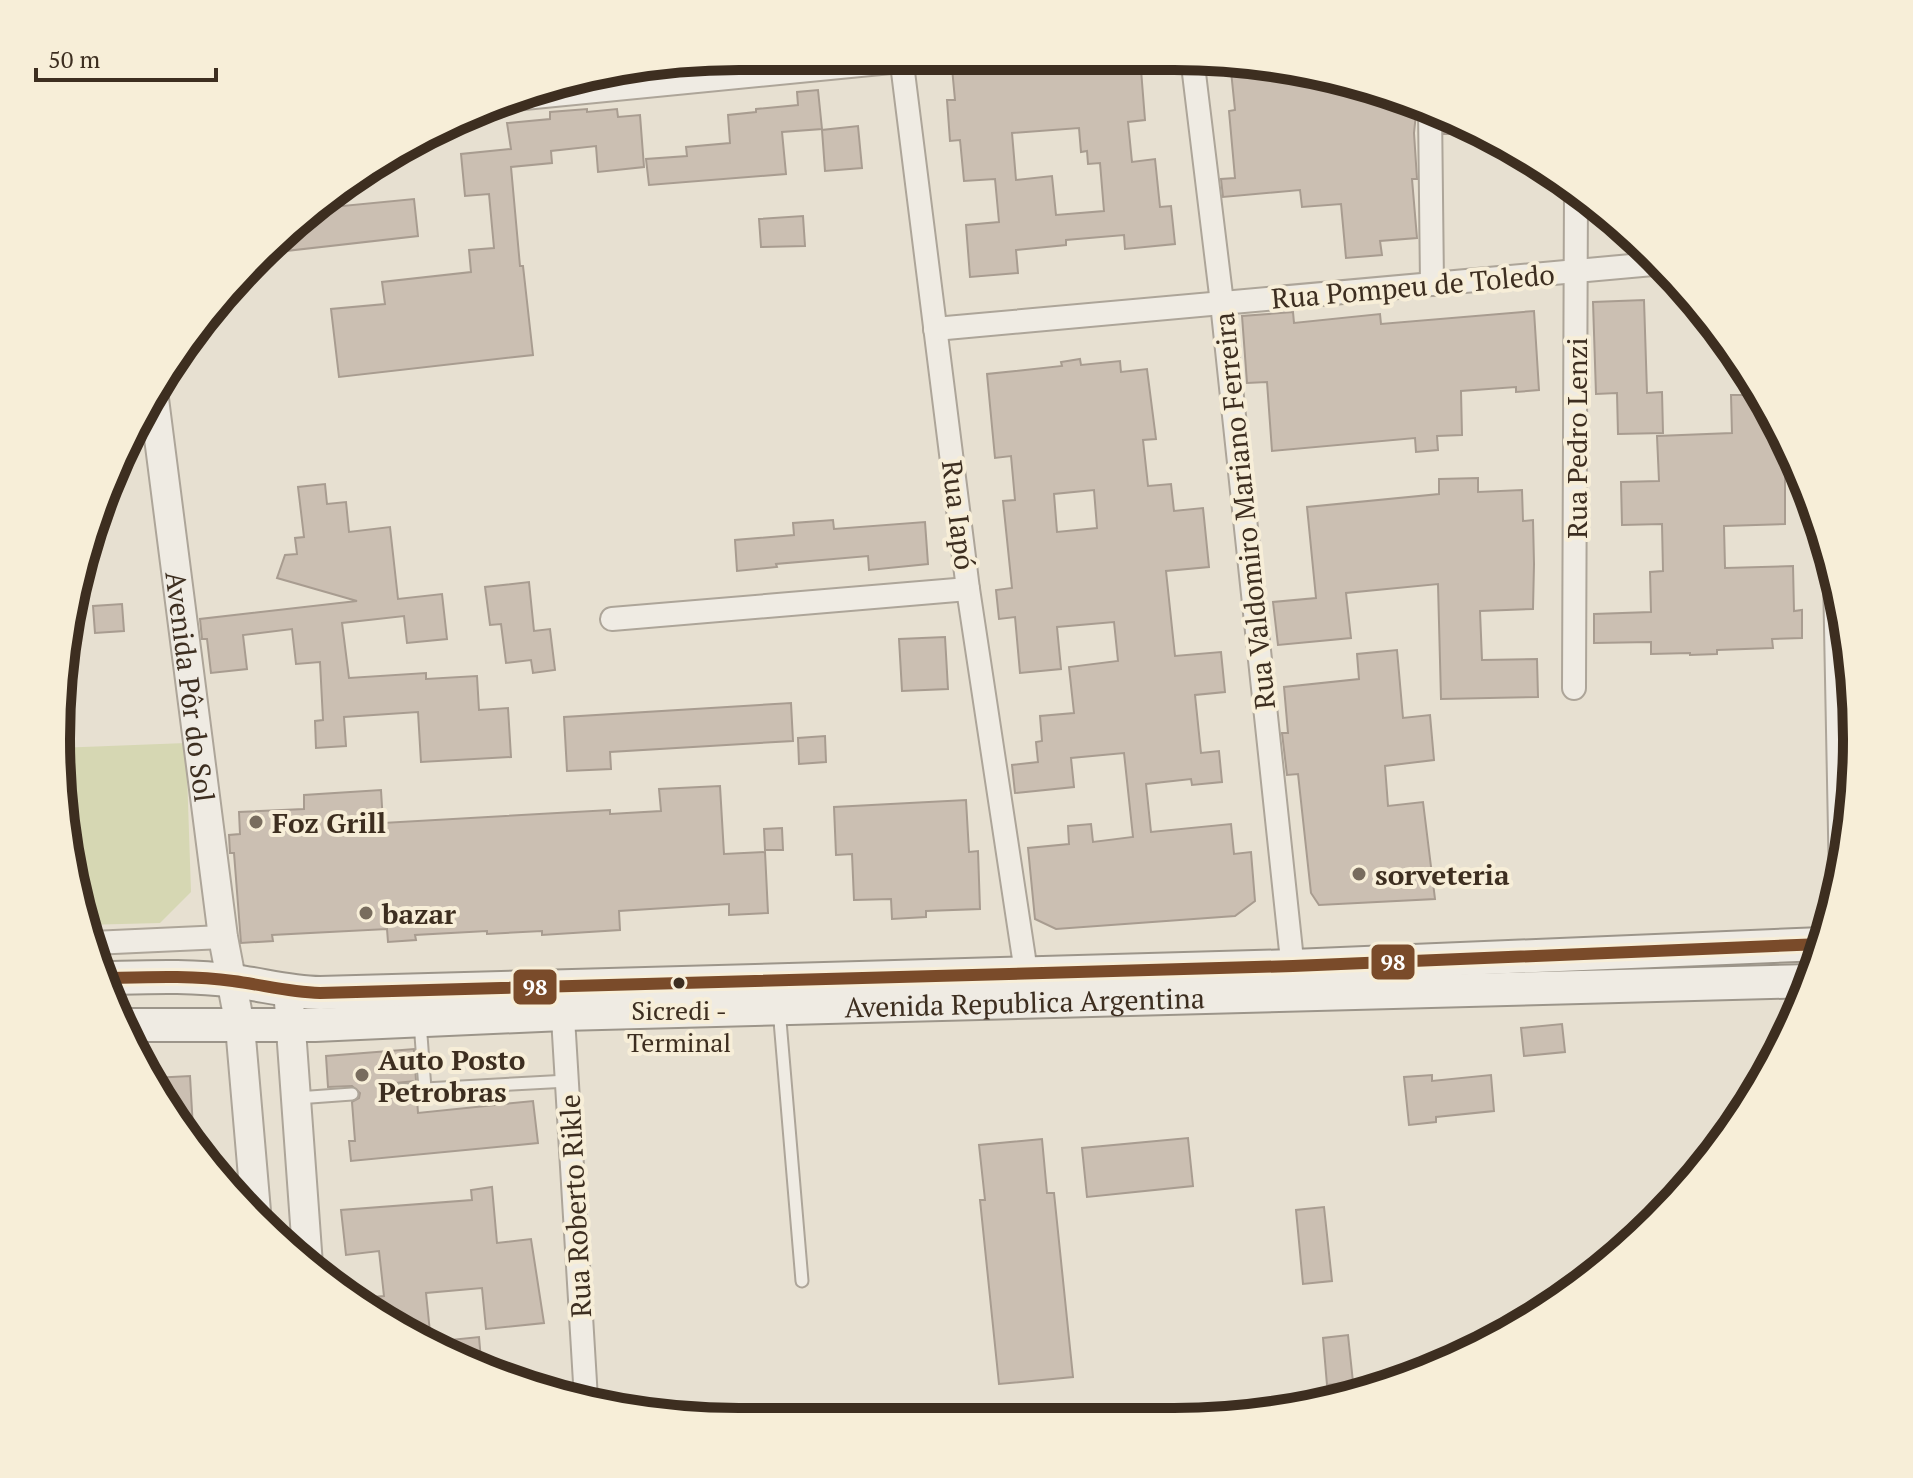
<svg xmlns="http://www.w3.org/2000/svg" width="1913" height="1478" viewBox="0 0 1913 1478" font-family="'PT Serif',serif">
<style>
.green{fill:#d6d7b3}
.building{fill:#cbbfb2;stroke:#a89c90;stroke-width:2;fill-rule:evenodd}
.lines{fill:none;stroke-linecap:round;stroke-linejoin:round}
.service-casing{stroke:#ada599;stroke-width:15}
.minor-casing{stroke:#ada599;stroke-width:26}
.tertiary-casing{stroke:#ada599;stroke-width:32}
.secondary-casing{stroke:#9c958a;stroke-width:36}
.service{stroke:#efebe3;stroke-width:11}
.minor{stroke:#efebe3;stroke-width:22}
.tertiary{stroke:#efebe3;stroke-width:28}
.secondary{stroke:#efebe3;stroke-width:32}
.bus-1-casing{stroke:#f7eed8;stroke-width:18}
.bus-1{stroke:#7a4b2a;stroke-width:12}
.poi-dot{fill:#786c5e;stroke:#f7eed8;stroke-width:3}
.bus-dot{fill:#3d2e20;stroke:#f7eed8;stroke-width:3}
.labels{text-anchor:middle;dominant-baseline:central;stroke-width:8;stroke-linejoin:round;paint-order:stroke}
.bus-label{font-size:26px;fill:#3d2e20;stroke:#f7eed8}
.street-label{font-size:28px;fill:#3d2e20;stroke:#f7eed8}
.poi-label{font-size:28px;font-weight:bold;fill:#3d2e20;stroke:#f7eed8;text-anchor:start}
.rim{fill:none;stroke:#3d2e20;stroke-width:10}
.line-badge{stroke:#f7eed8;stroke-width:3}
.badge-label{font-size:22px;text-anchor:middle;font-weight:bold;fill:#fff}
</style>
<rect width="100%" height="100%" fill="#e7e0d1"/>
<!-- green -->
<polygon class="green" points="186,743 191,892 160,923 83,925 79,916 57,748"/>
<!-- building -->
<g class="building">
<path d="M 951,57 L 1140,57 L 1145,120 L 1128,122 L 1132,162 L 1155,159 L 1160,207 L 1171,206 L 1175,244 L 1125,249 L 1124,235 L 1066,240 L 1066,245 L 1016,250 L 1018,273 L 970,277 L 966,225 L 999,222 L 995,179 L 964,181 L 960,140 L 950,141 L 947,100 L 955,100 ZM 1079,128 L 1081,152 L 1087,151 L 1088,164 L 1100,163 L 1104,211 L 1056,215 L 1052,176 L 1016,180 L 1012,133 Z"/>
<polygon points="1261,65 1351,79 1417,104 1414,133 1417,179 1412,179 1417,238 1380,241 1382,255 1346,258 1341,204 1302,207 1300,190 1223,197 1221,179 1235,178 1229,111 1235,110 1231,71 1262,69"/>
<polygon points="818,90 822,129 782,132 786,174 649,185 646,159 687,156 686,147 730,143 728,115 756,112 756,109 798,105 797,92"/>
<polygon points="587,109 587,112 617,109 618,117 640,115 644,167 598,172 596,146 551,151 552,163 511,167 520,266 523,266 533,355 339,377 331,309 385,304 382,282 471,272 469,250 494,248 489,194 465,196 461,154 511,149 507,123 550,119 550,112"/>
<polygon points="1444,114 1476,127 1488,134 1444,134"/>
<polygon points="858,126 862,168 825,171 822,130"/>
<polygon points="341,191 343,206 414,199 418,236 259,254"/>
<polygon points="803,216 805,246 761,247 759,219"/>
<polygon points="1644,300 1647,393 1662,392 1663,433 1618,434 1617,393 1596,394 1593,302"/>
<polygon points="1534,311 1539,390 1516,392 1516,387 1461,391 1462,435 1437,436 1438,450 1416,452 1415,438 1272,451 1267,382 1247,383 1242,316 1293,312 1294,323 1380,314 1381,324"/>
<path d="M 1080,359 L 1081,365 L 1120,361 L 1121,372 L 1147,369 L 1156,439 L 1143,440 L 1148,486 L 1171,484 L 1174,511 L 1203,508 L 1209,567 L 1166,571 L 1175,656 L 1221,652 L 1225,692 L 1195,695 L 1201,753 L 1219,751 L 1222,782 L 1192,785 L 1191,779 L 1146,784 L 1151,832 L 1231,824 L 1234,854 L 1251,852 L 1255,901 L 1235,916 L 1056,929 L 1035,919 L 1028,848 L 1069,844 L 1068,826 L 1091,824 L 1093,842 L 1133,837 L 1124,753 L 1071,758 L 1074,787 L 1015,793 L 1012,765 L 1038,762 L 1036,742 L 1042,741 L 1040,716 L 1074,713 L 1069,667 L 1118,661 L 1114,622 L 1057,627 L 1061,669 L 1020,673 L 1015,617 L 999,619 L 996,590 L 1012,588 L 1003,501 L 1015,500 L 1011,456 L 995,458 L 987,374 L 1062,366 L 1061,362 ZM 1094,490 L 1097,528 L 1057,532 L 1054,494 Z"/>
<polygon points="1744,364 1785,440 1785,524 1724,526 1725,568 1793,566 1794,611 1802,610 1802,638 1772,639 1773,648 1717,650 1717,654 1690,655 1690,653 1651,654 1651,642 1594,643 1594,614 1651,612 1650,572 1663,571 1662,524 1622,525 1621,482 1659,481 1657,436 1732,433 1731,395 1744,395"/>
<polygon points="1478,478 1478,492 1522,490 1523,521 1533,520 1534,564 1533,609 1480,611 1482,660 1537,659 1538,697 1441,699 1438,584 1346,593 1351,638 1278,645 1273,602 1316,598 1307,507 1439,494 1439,479"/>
<polygon points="325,484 327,504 346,502 349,532 390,527 398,599 442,594 447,639 407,643 404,616 342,623 349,678 426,673 426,679 477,676 479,710 508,708 511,757 421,762 418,712 344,717 346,746 316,748 315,721 323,720 320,662 296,664 292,629 243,635 247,669 211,673 207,639 202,639 200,619 357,601 277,578 285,555 297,554 295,538 304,537 298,487"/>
<polygon points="833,520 834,529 925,522 928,564 869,570 868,556 776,564 777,567 737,571 735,540 794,535 793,523"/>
<polygon points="529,582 534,631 550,629 555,670 533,673 531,660 506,663 501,624 490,625 485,587"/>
<polygon points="122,604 124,631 95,633 93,606"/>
<polygon points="945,637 948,689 902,691 899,639"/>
<polygon points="1397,650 1403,718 1430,715 1434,760 1385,766 1388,806 1423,802 1435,899 1319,905 1311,893 1298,774 1287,775 1282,733 1288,733 1284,687 1359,679 1357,654"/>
<polygon points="791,703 793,741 610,752 611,769 567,771 564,717"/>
<polygon points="825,736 826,762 799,764 798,738"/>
<polygon points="720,786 724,854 765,852 768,913 729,915 729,904 619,911 620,930 542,935 542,931 487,934 487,931 415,935 416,940 388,942 387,929 272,935 273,941 241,943 234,853 230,853 229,835 240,834 239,812 304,809 304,795 381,790 383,823 610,810 610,814 661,811 659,789"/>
<polygon points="966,800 969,852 978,851 980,909 926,911 926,917 892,919 891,899 854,900 852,854 836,855 834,807"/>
<polygon points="782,828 783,850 765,850 764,829"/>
<polygon points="1562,1024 1565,1052 1524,1056 1521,1028"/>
<polygon points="414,1049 416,1081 385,1084 381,1091 385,1098 417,1098 418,1113 533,1101 538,1143 351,1161 349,1141 355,1141 352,1102 359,1098 360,1093 352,1086 328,1087 326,1056"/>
<polygon points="1432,1075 1432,1081 1491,1075 1494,1111 1436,1117 1436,1122 1409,1125 1404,1077"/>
<polygon points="190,1076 194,1146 171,1118 153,1078"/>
<polygon points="1188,1138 1193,1186 1087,1197 1082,1148"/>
<polygon points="1042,1139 1047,1193 1054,1193 1073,1377 999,1384 980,1200 985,1200 979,1145"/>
<polygon points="492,1187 497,1243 531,1239 544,1323 486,1329 482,1288 426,1293 431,1342 479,1337 482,1371 360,1307 350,1299 384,1296 379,1251 346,1255 341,1210 472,1200 471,1190"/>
<polygon points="1324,1207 1332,1281 1303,1284 1296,1210"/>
<polygon points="1348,1335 1353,1382 1327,1385 1323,1338"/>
</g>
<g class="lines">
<defs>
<g id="service">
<polyline points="779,1009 802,1281"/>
<polyline points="420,1022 425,1089"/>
<polyline points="389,1091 568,1081"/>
<polyline points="297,1098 352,1094"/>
</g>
<g id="minor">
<polyline points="901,56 968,589 1028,985"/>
<polyline points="1192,57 1222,303 1294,979"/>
<polyline points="514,99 901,61"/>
<polyline points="1430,109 1432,284"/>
<polyline points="935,329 1653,264"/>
<polyline points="1835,576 1841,883"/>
<polyline points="612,619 968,589"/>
<polyline points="1574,688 1576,189"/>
<polyline points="92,943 223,937"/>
<polyline points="562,1001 586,1399"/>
</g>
<g id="tertiary">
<path id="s1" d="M 153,391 L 223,937 L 240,1026 L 257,1223"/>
<polyline points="289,1002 308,1265"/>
</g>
<g id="secondary">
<path d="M 107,978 C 149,977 192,975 233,981 C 264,985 288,992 320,993 L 1293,966 L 1822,944"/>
<path id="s2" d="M 129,1025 L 315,1025 L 563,1014 L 1811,981"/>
</g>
</defs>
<!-- service casing -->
<use href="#service" class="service-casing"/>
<!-- minor casing -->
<use href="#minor" class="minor-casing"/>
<!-- tertiary casing -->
<use href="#tertiary" class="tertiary-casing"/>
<!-- secondary casing -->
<use href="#secondary" class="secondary-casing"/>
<!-- service -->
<use href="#service" class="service"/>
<!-- minor -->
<use href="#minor" class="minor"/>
<!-- tertiary -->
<use href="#tertiary" class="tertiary"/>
<!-- secondary -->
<use href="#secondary" class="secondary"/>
<defs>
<path id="bus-1" d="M 107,978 C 149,977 192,975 233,981 C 264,985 288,992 320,993 L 1293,966 L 1822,944"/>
</defs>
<!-- bus-1 casing -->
<use href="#bus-1" class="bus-1-casing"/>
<!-- bus-1 -->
<use href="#bus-1" class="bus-1"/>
</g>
<!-- markers -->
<g class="poi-dot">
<circle cx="256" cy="822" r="8"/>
<circle cx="1359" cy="874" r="8"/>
<circle cx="366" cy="913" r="8"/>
<circle cx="362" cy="1075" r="8"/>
</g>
<circle class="bus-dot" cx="679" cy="983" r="7"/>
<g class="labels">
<!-- bus labels -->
<g class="bus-label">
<text x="679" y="1010">Sicredi -<tspan x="679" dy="32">Terminal</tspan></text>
</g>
<!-- street labels -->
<g class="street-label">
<text transform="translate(1413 286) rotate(-5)">Rua Pompeu de Toledo</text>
<text transform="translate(1576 438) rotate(-90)">Rua Pedro Lenzi</text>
<text transform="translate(1244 511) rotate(-96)">Rua Valdomiro Mariano Ferreira</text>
<text transform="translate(959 515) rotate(83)">Rua Iapó</text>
<text stroke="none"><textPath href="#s1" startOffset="298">Avenida Pôr do Sol</textPath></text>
<text stroke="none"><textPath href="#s2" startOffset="896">Avenida Republica Argentina</textPath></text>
<text transform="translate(575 1206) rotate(-93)">Rua Roberto Rikle</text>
</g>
<!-- poi labels -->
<g class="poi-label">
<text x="272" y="822">Foz Grill</text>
<text x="1375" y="874">sorveteria</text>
<text x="382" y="913">bazar</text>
<text x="378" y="1059">Auto Posto<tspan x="378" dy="32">Petrobras</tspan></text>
</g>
</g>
<!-- crop -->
<path d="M0 0H1913V1478H0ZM739 70H1174A669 669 0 0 1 1843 739V739A669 669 0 0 1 1174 1408H739A669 669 0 0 1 70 739V739A669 669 0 0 1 739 70Z" fill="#f7eed8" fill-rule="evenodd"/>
<path class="rim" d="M739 70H1174A669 669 0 0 1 1843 739V739A669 669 0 0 1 1174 1408H739A669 669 0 0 1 70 739V739A669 669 0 0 1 739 70Z"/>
<g class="line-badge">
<rect x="1370" y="943" width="46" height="38" rx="8" fill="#7a4b2a"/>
<rect x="512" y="968" width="46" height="38" rx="8" fill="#7a4b2a"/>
</g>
<g class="badge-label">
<text x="1393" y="970">98</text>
<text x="535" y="995">98</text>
</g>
<!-- scale -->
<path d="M36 68v12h180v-12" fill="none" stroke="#3d2e20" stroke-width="4"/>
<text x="48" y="68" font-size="24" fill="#3d2e20" stroke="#f7eed8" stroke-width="6" paint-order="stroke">50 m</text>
</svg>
